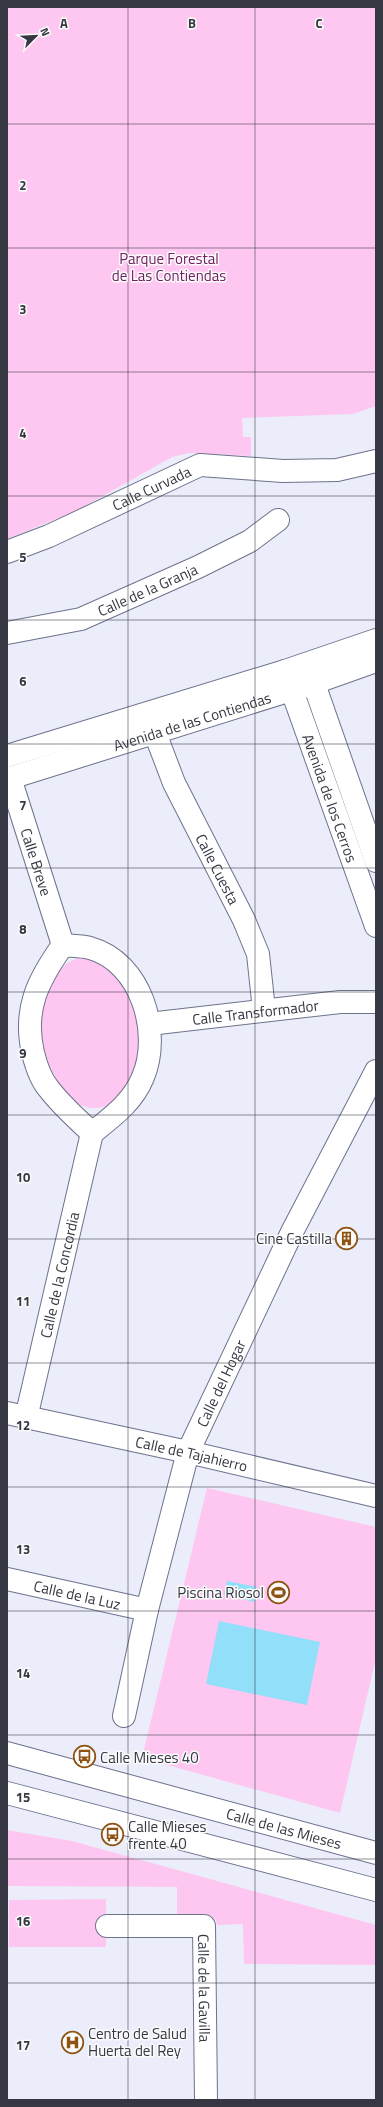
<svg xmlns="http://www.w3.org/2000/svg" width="383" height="2107" viewBox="0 0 383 2107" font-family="'Titillium Web',sans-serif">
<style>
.green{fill:#fec7f1}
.water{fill:#91dff8}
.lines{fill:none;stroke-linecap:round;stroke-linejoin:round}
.minor-casing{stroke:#6d728d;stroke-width:24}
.tertiary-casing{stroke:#6d728d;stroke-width:24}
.secondary-casing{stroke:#6d728d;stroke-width:24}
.minor{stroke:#fff;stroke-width:22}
.tertiary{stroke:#fff;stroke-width:22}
.secondary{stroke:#fff;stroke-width:22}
.grid{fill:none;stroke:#353743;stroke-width:1;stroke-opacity:0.55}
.labels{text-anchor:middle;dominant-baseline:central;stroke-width:3;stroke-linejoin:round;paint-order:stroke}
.park-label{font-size:15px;fill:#6f2162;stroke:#fbfbfb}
.street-label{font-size:15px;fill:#353743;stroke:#fbfbfb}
.poi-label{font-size:15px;fill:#353743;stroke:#fbfbfb;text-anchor:start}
.grid-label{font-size:13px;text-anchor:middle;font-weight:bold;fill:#353743;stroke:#fbfbfb;stroke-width:3;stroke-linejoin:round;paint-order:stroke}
</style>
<rect width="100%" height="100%" fill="#ebedfa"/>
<!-- green -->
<g class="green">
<polygon points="7,7 376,7 376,406 353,414 242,418 243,437 251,437 251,456 189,453 172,457 78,510 7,539"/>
<path d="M 84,957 C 90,960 101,961 107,965 C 110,968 114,973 116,977 C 121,982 127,987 130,993 C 140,1017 143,1045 135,1070 C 133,1076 132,1082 128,1087 C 122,1092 116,1102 108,1105 C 68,1123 41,1058 41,1028 C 40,1011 44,997 52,982 C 60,968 67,960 84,957 Z"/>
<polygon points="207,1488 376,1527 376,1658 340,1813 142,1758"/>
<polygon points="7,1830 72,1841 376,1925 376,1965 244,1964 243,1924 217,1925 216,1920 207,1914 177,1914 177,1887 7,1886"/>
<polygon points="106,1899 106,1947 9,1947 9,1900"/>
</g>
<!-- water -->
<g class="water">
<polygon points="227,1581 257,1587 254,1602 224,1594"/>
<polygon points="219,1621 320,1642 307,1705 206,1684"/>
</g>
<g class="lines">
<defs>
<g id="minor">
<path id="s1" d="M 7,552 L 49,536 L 200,465 L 283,471 L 337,470 L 376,461"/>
<path id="s2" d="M 7,633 L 81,619 L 198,567 L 250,541 L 278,520"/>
<path id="s3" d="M 155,733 L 174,783 L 244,920 L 258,954 L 264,1010"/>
<polyline points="7,756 285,671"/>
<path id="s4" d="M 10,778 L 63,945"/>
<path id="s5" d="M 7,779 L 291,690"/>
<path d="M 63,945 C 71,946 82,946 90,948 C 141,962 162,1032 143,1077 C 133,1102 112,1117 92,1133 C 77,1119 61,1105 49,1089 C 41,1080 36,1065 33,1053 C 23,1009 38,980 63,945 Z"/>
<path id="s6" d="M 149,1024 L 340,1002 L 376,1002"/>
<path id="s7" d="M 7,1413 L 188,1452 L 376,1496"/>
<path id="s8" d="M 26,1418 L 92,1133"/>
<path id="s9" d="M 7,1579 L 147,1610"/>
<path id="s10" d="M 124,1716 L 147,1610 L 188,1452 L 293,1230 L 376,1071"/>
<path id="s11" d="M 107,1926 L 204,1926 L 206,2100"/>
</g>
<g id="tertiary">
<path id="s12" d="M 376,640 L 285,671 L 376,926"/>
<polyline points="307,664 376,861"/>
<polyline points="300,688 376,661"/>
</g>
<g id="secondary">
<path id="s13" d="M 7,1753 L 376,1853"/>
<polyline points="7,1793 376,1890"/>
</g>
</defs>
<!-- minor casing -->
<use href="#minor" class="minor-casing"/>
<!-- tertiary casing -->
<use href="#tertiary" class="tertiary-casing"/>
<!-- secondary casing -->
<use href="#secondary" class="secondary-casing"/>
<!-- minor -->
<use href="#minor" class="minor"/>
<!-- tertiary -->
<use href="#tertiary" class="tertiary"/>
<!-- secondary -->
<use href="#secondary" class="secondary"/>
</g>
<!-- grid -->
<path class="grid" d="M 128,7 L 128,2100M 255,7 L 255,2100M 7,124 L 376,124M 7,248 L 376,248M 7,372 L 376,372M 7,496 L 376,496M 7,620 L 376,620M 7,744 L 376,744M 7,868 L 376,868M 7,992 L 376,992M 7,1115 L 376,1115M 7,1239 L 376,1239M 7,1363 L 376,1363M 7,1487 L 376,1487M 7,1611 L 376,1611M 7,1735 L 376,1735M 7,1859 L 376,1859M 7,1983 L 376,1983"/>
<!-- icons -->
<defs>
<symbol id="building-ring" viewBox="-11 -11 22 22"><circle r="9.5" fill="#fbfbfb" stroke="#8e5212" stroke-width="1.5"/><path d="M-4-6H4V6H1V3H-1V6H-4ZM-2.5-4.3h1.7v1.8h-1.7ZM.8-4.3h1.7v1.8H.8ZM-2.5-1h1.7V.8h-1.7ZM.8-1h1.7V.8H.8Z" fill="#8e5212"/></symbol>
<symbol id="stadium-ring" viewBox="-11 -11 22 22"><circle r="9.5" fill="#fbfbfb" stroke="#8e5212" stroke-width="1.5"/><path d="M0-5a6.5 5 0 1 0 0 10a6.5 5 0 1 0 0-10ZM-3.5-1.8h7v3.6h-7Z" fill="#8e5212"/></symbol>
<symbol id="bus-ring" viewBox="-11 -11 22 22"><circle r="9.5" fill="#fbfbfb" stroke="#8e5212" stroke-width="1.5"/><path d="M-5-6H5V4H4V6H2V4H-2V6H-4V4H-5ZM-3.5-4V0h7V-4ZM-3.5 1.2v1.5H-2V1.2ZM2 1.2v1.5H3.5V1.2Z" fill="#8e5212"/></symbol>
<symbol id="hospital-ring" viewBox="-11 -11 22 22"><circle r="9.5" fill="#fbfbfb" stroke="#8e5212" stroke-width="1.5"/><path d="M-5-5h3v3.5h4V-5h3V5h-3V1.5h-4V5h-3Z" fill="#8e5212"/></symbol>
</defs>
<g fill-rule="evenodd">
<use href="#building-ring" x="334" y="1226" width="25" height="25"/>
<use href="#stadium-ring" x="266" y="1580" width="25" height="25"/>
<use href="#bus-ring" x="72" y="1744" width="25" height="25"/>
<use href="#bus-ring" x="100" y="1822" width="25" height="25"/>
<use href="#hospital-ring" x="60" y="2030" width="25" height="25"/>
</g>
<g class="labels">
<!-- park labels -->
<g class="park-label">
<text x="169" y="258">Parque Forestal<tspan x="169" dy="17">de Las Contiendas</tspan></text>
</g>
<!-- street labels -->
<g class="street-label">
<text stroke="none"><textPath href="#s1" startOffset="158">Calle Curvada</textPath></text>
<text stroke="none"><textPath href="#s2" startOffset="148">Calle de la Granja</textPath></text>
<text stroke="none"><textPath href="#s5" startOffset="194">Avenida de las Contiendas</textPath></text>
<text stroke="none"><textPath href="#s12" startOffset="231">Avenida de los Cerros</textPath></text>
<text stroke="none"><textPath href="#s4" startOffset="88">Calle Breve</textPath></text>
<text stroke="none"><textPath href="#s3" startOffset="150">Calle Cuesta</textPath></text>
<text stroke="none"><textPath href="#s6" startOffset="107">Calle Transformador</textPath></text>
<text stroke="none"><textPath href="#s8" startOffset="147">Calle de la Concordia</textPath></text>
<text stroke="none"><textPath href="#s10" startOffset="348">Calle del Hogar</textPath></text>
<text stroke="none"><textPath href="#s7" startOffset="189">Calle de Tajahierro</textPath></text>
<text stroke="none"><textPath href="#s9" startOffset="72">Calle de la Luz</textPath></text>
<text stroke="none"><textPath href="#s13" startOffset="287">Calle de las Mieses</textPath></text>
<text stroke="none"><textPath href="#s11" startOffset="159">Calle de la Gavilla</textPath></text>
</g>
<!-- poi labels -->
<g class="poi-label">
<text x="332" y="1238" text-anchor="end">Cine Castilla</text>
<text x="264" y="1592" text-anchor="end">Piscina Riosol</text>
<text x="100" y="1757">Calle Mieses 40</text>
<text x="128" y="1826">Calle Mieses<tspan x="128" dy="17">frente 40</tspan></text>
<text x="88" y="2033">Centro de Salud<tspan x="88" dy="17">Huerta del Rey</tspan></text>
</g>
</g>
<g class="grid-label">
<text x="64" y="28">A</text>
<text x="192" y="28">B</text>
<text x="319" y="28">C</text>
<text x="23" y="190">2</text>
<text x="23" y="314">3</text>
<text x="23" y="438">4</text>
<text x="23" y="562">5</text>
<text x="23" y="686">6</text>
<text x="23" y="810">7</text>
<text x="23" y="934">8</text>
<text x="23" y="1058">9</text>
<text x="23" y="1182">10</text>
<text x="23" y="1306">11</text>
<text x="23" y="1430">12</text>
<text x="23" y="1554">13</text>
<text x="23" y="1678">14</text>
<text x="23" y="1802">15</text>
<text x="23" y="1926">16</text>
<text x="23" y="2050">17</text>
</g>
<!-- border -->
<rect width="383" height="2107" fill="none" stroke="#353743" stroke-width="16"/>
<!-- north arrow -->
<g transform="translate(36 36) rotate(66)" stroke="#fbfbfb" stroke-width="3" paint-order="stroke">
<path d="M0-3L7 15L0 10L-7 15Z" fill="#353743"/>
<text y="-6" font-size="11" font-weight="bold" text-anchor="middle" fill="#353743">N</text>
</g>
</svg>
